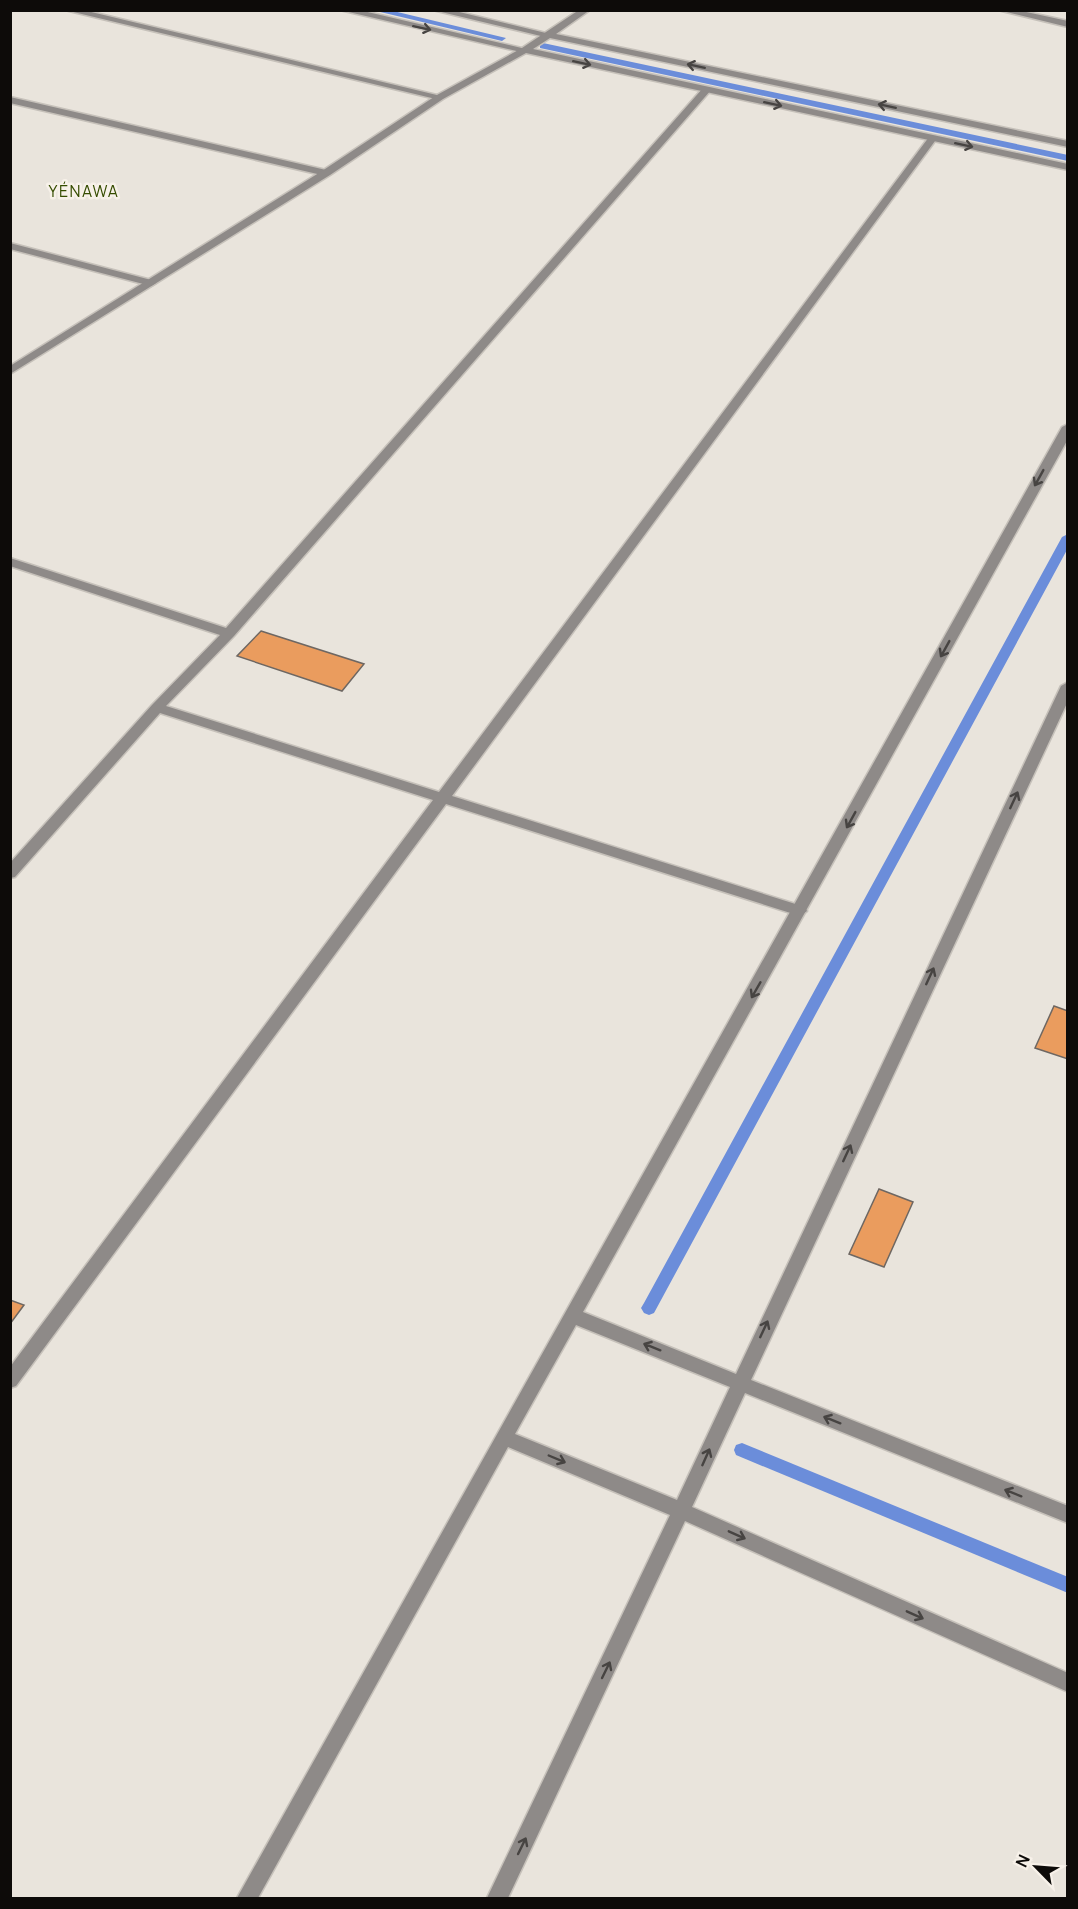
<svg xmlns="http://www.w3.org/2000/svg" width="1078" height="1909" viewBox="0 0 1078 1909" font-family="Manrope,sans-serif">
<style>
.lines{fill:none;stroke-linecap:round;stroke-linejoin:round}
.stream{fill:#6b8dda;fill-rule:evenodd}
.building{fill:#ea9c5e;stroke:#6e6762;stroke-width:1.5}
.minor-casing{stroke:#c6c1ba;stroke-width:3}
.tertiary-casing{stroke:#c6c1ba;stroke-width:3}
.minor{fill:#8e8a88;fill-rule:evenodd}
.tertiary{fill:#8e8a88;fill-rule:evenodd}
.oneway{stroke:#474442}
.labels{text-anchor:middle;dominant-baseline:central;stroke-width:5;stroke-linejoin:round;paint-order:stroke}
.far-neighbourhood-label{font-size:16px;letter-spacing:1.5px;fill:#354c00;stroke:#f7f1e9}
</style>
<rect width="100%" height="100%" fill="#e9e4dc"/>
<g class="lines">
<!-- stream -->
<g class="stream">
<polygon points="372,10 389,10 506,38 502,41"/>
<polygon points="543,43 1068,155 1068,161 540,48 540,44"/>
<polygon points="1068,534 1068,548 654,1313 649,1315 644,1313 641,1308 644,1303 1062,537"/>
<polygon points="742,1443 1068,1577 1068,1593 736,1455 734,1450 736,1445"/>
</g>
</g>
<!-- building -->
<g class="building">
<polygon points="261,631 364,664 342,691 237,656"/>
<polygon points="1054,1006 1068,1011 1068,1059 1035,1048"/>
<polygon points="879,1189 913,1202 884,1267 849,1254"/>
<polygon points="10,1300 24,1305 10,1324"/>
</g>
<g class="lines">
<defs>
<g id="minor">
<polygon points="65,10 83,10 445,97 440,100"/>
<polygon points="340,10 359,10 530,50 525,53"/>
<polygon points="433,10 451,10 554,35 549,38"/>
<polygon points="998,10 1017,10 1068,21 1068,27"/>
<polygon points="703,88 711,90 234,636 166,706 439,792 929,137 935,137 935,141 452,796 805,907 807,911 800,916 446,804 16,1386 10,1388 10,1367 433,800 160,713 15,877 10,878 10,863 152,705 220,635 10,566 10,558 226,628"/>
<polygon points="10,97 326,170 331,173 326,176 10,103"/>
<polygon points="10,243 155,281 156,283 151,286 10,249"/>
</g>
<g id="tertiary">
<polygon points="579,10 590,10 556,34 1068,141 1068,147 550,38 533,49 1068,164 1068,170 526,53 443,99 330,175 10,374 10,366 322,171 437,95 522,48"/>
<path d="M 1068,424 L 1068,439 L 583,1312 L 736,1374 L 1061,686 L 1068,682 L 1068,701 L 751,1380 L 1068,1506 L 1068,1523 L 745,1393 L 692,1507 L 1068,1673 L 1068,1692 L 685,1521 L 508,1898 L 487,1898 L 670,1515 L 508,1447 L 258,1898 L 237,1898 L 1062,427 ZM 576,1325 L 730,1387 L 677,1500 L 515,1434 Z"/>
</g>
</defs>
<!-- minor casing -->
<use href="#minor" class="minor-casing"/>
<!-- tertiary casing -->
<use href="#tertiary" class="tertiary-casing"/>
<!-- minor -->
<use href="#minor" class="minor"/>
<!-- tertiary -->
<use href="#tertiary" class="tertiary"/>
</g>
<!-- one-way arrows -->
<defs><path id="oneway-shaft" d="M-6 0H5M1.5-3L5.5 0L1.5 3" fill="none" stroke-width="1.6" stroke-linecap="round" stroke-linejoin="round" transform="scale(1.5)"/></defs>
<g class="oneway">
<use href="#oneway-shaft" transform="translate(422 28) rotate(12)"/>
<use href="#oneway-shaft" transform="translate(582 63) rotate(12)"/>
<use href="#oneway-shaft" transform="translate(696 66) rotate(-168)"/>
<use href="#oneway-shaft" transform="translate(773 104) rotate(12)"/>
<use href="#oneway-shaft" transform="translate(887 106) rotate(-168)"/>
<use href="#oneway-shaft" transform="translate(964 145) rotate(12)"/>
<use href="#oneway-shaft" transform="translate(1039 478) rotate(119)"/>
<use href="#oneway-shaft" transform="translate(945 649) rotate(119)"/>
<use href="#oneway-shaft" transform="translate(1014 800) rotate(-65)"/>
<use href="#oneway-shaft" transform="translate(851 820) rotate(119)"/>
<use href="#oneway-shaft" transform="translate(930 976) rotate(-65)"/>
<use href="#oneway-shaft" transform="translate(756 990) rotate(120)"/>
<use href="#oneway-shaft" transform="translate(847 1153) rotate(-65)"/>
<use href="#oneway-shaft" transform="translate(764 1329) rotate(-65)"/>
<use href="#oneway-shaft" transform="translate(652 1347) rotate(-158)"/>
<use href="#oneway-shaft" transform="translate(832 1420) rotate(-158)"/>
<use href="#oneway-shaft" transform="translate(706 1457) rotate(-66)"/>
<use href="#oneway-shaft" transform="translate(557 1459) rotate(23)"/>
<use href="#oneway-shaft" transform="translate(1013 1493) rotate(-158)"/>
<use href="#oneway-shaft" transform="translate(737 1535) rotate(24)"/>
<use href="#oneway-shaft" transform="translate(915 1615) rotate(24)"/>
<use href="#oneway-shaft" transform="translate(606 1670) rotate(-64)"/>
<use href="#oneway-shaft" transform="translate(522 1846) rotate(-64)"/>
</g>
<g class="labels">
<!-- far-neighbourhood labels -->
<g class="far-neighbourhood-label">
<text x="84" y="191">YÉNAWA</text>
</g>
</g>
<!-- border -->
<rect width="1078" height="1909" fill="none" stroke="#0d0b09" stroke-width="24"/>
<!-- north arrow -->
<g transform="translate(1036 1867) rotate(295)" stroke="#f7f1e9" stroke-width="4.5" paint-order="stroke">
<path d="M0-4.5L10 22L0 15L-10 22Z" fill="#0d0b09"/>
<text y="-9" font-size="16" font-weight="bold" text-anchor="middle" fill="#0d0b09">N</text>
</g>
</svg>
